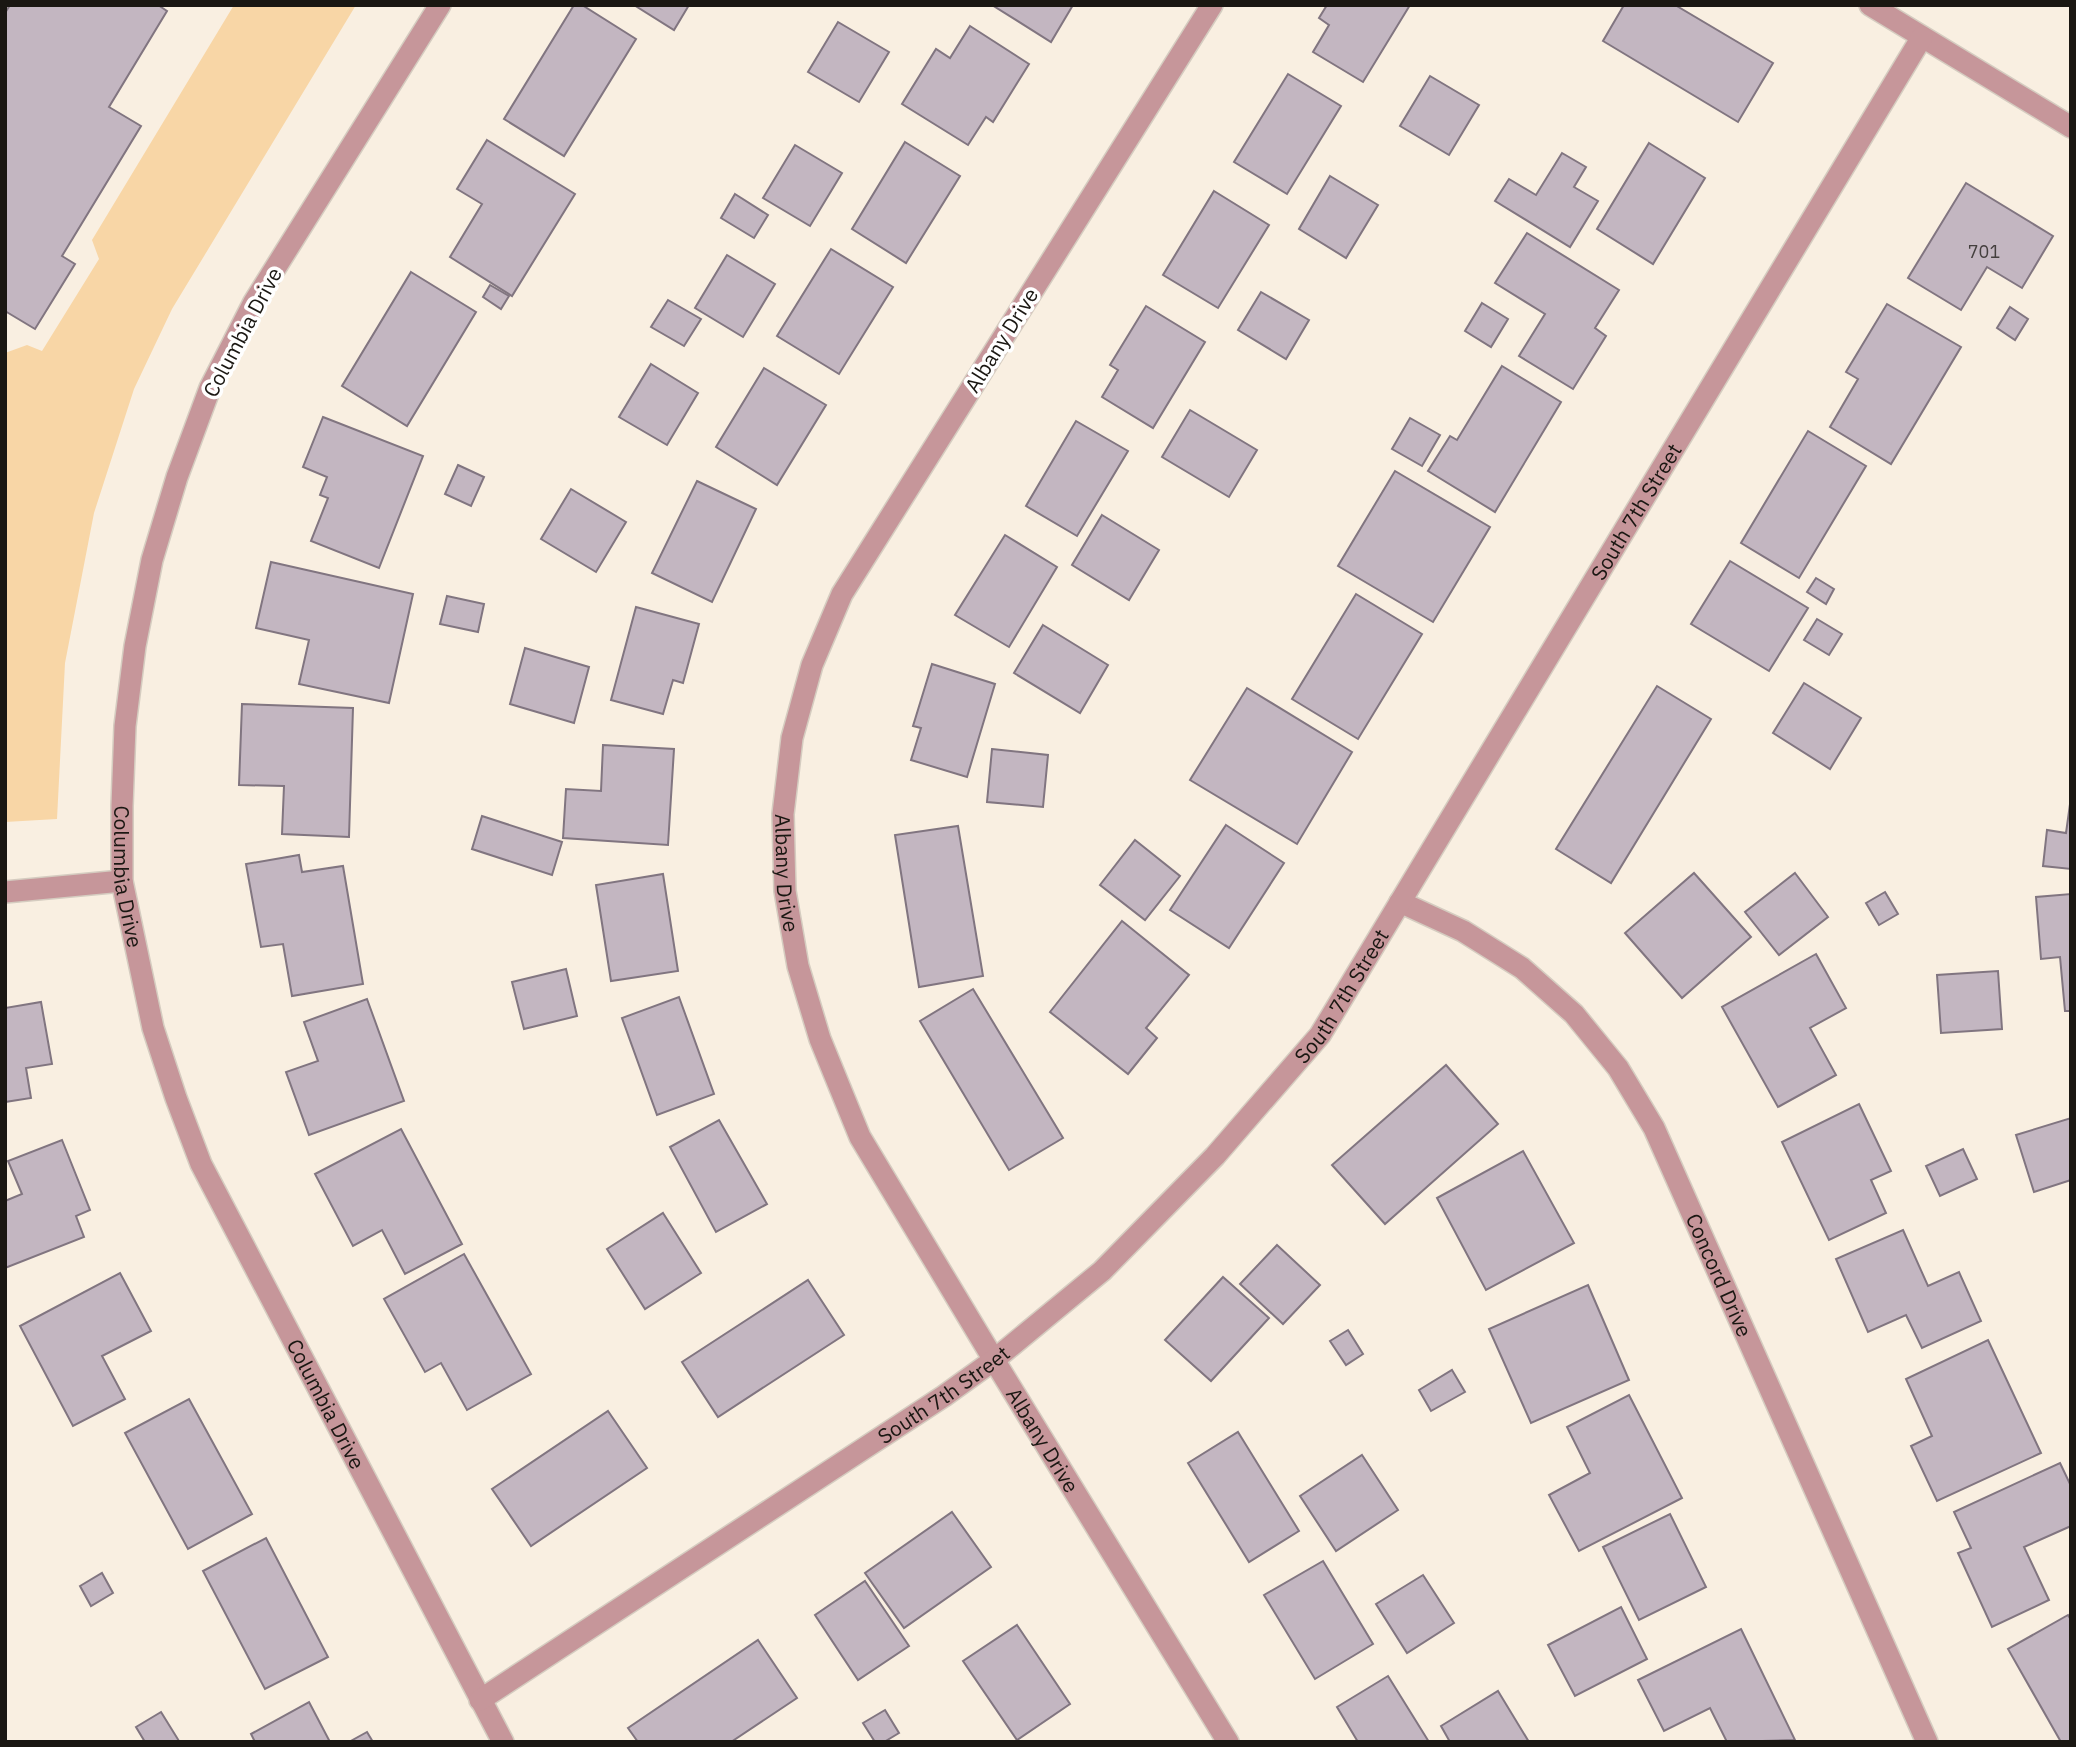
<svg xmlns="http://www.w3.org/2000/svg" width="2076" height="1747" viewBox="0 0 2076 1747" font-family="'IBM Plex Sans',sans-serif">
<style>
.green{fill:#f8d6a6}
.building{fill:#c3b6c1;stroke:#817580;stroke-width:2}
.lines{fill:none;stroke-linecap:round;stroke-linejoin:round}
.minor-casing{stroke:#d5ccc0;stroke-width:24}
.minor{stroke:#c6969a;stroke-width:21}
.labels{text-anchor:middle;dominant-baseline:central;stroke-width:7;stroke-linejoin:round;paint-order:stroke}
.number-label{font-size:18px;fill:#443f3e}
.street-label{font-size:21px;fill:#1a1712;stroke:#fff}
</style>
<rect width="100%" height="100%" fill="#f9efe1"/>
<!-- green -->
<polygon class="green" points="234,5 356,5 172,309 134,389 94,513 65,663 57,819 5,822 5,353 27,345 42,351 99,259 92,240"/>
<!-- building -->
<g class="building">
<polygon points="10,5 158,5 167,11 109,107 141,126 62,256 75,264 35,329 5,311 5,13"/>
<polygon points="574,5 582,5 636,39 564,156 504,119"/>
<polygon points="634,5 689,5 674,30"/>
<polygon points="992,5 1073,5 1051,42"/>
<polygon points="1327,5 1410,5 1363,82 1313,52 1329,25 1319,18"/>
<polygon points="1624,5 1675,5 1773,63 1738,122 1603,41"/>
<polygon points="838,22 889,52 859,102 808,72"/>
<polygon points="970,26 1029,64 993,122 986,117 968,145 902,104 936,49 950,58"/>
<polygon points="1288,74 1341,106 1287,194 1234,162"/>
<polygon points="1430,76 1479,105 1449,155 1400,126"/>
<polygon points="487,140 575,194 512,296 450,257 482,204 457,189"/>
<polygon points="905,142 960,176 906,263 852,229"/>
<polygon points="1649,143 1705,178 1653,264 1597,229"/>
<polygon points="795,145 842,173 810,226 763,198"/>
<polygon points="1562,153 1586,167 1574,187 1598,201 1570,247 1495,201 1509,179 1536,195"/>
<polygon points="1330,176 1378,205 1346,258 1299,229"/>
<polygon points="1966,183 2053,236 2022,288 1987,267 1961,310 1908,278"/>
<polygon points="1214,191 1269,225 1218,308 1163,275"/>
<polygon points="735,194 768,215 754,238 721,218"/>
<polygon points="1527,233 1619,290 1595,328 1606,336 1573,389 1519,356 1545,314 1495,283"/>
<polygon points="831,249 893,287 839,374 777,336"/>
<polygon points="727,255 775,284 743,337 695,308"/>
<polygon points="411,272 476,312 407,426 342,386"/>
<polygon points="490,285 509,296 501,309 483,297"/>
<polygon points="1261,292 1309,320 1286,359 1238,330"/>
<polygon points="668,300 701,319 684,346 651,327"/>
<polygon points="1482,303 1508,319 1491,347 1465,331"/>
<polygon points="1887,304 1961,347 1891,464 1830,427 1858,379 1846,372"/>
<polygon points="1146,306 1205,342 1153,428 1102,397 1118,370 1110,365"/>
<polygon points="2010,307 2028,319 2015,340 1997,328"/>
<polygon points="651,364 698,393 667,445 619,417"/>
<polygon points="1502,366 1561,402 1495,512 1428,471 1450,436 1457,440"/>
<polygon points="764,368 826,405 777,485 716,447"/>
<polygon points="1190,410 1257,450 1229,497 1162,457"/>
<polygon points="323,417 423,456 379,568 311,541 328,498 320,495 327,477 303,467"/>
<polygon points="1410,418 1440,435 1422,466 1392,449"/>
<polygon points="1076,421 1128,451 1077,536 1026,506"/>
<polygon points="1808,431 1866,466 1799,578 1741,543"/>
<polygon points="458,465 484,477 471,506 445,494"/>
<polygon points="1395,471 1490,527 1433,622 1338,566"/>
<polygon points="697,481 756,509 712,602 652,573"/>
<polygon points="571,489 626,522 596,572 541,539"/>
<polygon points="1102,515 1159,550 1129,600 1072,565"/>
<polygon points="1005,535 1057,567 1009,647 955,615"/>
<polygon points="1730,561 1808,608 1769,671 1691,624"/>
<polygon points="271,562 413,594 389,703 299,684 309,640 256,628"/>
<polygon points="1816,578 1834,589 1826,604 1807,592"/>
<polygon points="1356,594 1422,634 1358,739 1292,699"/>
<polygon points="447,596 484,604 478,632 440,624"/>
<polygon points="636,607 699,624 683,683 673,680 663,714 611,700"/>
<polygon points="1817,619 1842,634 1829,655 1804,640"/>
<polygon points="1043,625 1108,665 1080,713 1014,673"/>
<polygon points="525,648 589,667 574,723 510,704"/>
<polygon points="932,664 995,684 967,777 911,760 921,728 913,726"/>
<polygon points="1804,683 1861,718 1830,769 1773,733"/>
<polygon points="1657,686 1711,719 1611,883 1556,849"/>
<polygon points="1247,688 1352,752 1297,844 1190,780"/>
<polygon points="242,704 353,708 349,837 282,834 284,786 239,785"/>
<polygon points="603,745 674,749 668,845 563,838 566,789 601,791"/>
<polygon points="992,749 1048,755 1043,807 987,802"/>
<polygon points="2071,797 2071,869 2043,866 2047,830 2066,833"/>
<polygon points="482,816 562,842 552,875 472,849"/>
<polygon points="1226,825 1284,863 1229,948 1170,910"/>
<polygon points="958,826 983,976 919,987 895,835"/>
<polygon points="1135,840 1180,876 1145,920 1100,885"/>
<polygon points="299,855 302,872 343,866 363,984 292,996 283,944 261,947 246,864"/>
<polygon points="1694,873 1751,937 1682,998 1625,933"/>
<polygon points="1795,873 1828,917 1779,955 1745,912"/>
<polygon points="663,874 678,971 611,981 596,885"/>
<polygon points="1885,892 1898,914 1879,925 1866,903"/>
<polygon points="2071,894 2071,1011 2065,1011 2060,957 2041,959 2036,897"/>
<polygon points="1122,921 1189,975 1146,1028 1157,1038 1128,1074 1050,1012"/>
<polygon points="1816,954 1846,1008 1810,1028 1836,1075 1778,1107 1722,1007"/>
<polygon points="566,969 577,1016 524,1029 512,982"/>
<polygon points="1998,971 2002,1029 1941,1033 1937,975"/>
<polygon points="973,989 1063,1138 1009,1170 920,1021"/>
<polygon points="679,997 714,1094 657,1115 622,1018"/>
<polygon points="367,999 404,1101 309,1135 286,1072 318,1061 304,1022"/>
<polygon points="41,1002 52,1064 26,1068 31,1098 5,1102 5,1008"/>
<polygon points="1446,1065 1498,1124 1385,1224 1332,1165"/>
<polygon points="1859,1104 1891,1171 1871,1180 1886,1213 1829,1240 1782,1142"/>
<polygon points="2071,1118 2071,1180 2034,1192 2016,1135"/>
<polygon points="719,1120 767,1204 716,1232 670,1147"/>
<polygon points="401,1129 462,1244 405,1274 382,1230 353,1246 315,1174"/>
<polygon points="62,1140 90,1210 76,1216 84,1237 5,1268 5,1201 22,1194 8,1161"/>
<polygon points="1963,1149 1977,1179 1940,1196 1926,1166"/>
<polygon points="1523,1151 1574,1243 1486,1290 1437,1198"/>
<polygon points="663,1213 701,1273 645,1309 607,1249"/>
<polygon points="1903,1230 1928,1286 1959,1272 1981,1321 1922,1348 1906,1315 1868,1332 1836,1259"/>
<polygon points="1277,1245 1320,1285 1283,1324 1240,1284"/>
<polygon points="464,1254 531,1374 467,1410 441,1363 425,1372 384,1299"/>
<polygon points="120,1273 151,1331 102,1356 125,1399 73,1426 20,1326"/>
<polygon points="1223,1277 1269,1318 1211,1381 1165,1340"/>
<polygon points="808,1280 844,1335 718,1417 682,1362"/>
<polygon points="1588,1285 1629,1380 1531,1423 1489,1329"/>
<polygon points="1348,1330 1363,1354 1346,1365 1330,1341"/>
<polygon points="1988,1340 2041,1453 1937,1501 1911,1446 1932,1436 1906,1379"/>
<polygon points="1452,1370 1465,1392 1431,1411 1419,1390"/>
<polygon points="1629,1395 1682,1498 1579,1551 1549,1495 1590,1473 1567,1427"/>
<polygon points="189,1399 252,1514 188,1549 125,1433"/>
<polygon points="608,1411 647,1468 531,1546 492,1489"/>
<polygon points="1238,1432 1299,1531 1249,1562 1188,1463"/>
<polygon points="1362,1455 1398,1510 1336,1551 1300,1496"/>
<polygon points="2060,1463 2071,1486 2071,1526 2024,1547 2049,1600 1992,1627 1958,1553 1971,1548 1954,1512"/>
<polygon points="952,1512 991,1567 904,1628 865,1573"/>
<polygon points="1670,1514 1706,1587 1639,1620 1603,1547"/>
<polygon points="266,1538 328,1657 265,1689 203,1571"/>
<polygon points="1323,1561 1373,1644 1315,1679 1264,1595"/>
<polygon points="102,1573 113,1593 91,1606 80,1586"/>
<polygon points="1423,1575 1454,1623 1407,1653 1376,1604"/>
<polygon points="865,1581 909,1646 858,1680 815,1615"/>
<polygon points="1621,1607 1647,1659 1575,1696 1548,1645"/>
<polygon points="2068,1615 2071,1620 2071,1742 2061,1742 2008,1649"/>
<polygon points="1017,1625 1070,1704 1017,1740 963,1661"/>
<polygon points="1741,1629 1795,1740 1727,1742 1710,1708 1664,1731 1638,1680"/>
<polygon points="758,1640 797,1698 731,1742 638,1742 628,1728"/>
<polygon points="1388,1676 1429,1742 1358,1742 1337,1707"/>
<polygon points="1498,1691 1529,1742 1450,1742 1441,1726"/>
<polygon points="309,1702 330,1742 255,1742 251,1734"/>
<polygon points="885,1710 899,1733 884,1742 875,1742 863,1723"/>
<polygon points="161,1712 179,1741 177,1742 145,1742 136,1727"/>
<polygon points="367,1732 373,1742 349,1742"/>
</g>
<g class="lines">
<defs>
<g id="minor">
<path id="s1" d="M 440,5 L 254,302 L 210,388 L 177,477 L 152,560 L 135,646 L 125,726 L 122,806 L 122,881 L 153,1028 L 176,1098 L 201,1164 L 503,1742"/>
<path id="s2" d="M 1212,5 L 842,594 L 812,665 L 792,738 L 783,814 L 785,891 L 798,966 L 820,1039 L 860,1137 L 994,1360 L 1228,1742"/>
<polyline points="1870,5 2071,127"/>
<polyline points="5,892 122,881"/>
<path id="s3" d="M 1400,902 L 1463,931 L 1522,968 L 1574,1014 L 1618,1068 L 1654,1128 L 1927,1742"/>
<path id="s4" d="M 480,1700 L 944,1396 L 994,1360 L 1102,1271 L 1215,1156 L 1320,1035 L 1922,37"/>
</g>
</defs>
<!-- minor casing -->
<use href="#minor" class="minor-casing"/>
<!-- minor -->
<use href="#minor" class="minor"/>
</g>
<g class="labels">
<!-- number labels -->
<g class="number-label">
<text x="1984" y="251">701</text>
</g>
<!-- street labels -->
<g class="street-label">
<text transform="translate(242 332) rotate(-62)">Columbia Drive</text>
<text transform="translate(1001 340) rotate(-58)">Albany Drive</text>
<text stroke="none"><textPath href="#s4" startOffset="1689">South 7th Street</textPath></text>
<text stroke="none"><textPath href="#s2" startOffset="984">Albany Drive</textPath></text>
<text stroke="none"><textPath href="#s1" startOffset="948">Columbia Drive</textPath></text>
<text stroke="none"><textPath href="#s4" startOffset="1122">South 7th Street</textPath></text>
<text stroke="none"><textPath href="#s3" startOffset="509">Concord Drive</textPath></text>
<text stroke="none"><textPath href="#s4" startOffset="555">South 7th Street</textPath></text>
<text stroke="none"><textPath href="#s1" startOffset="1517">Columbia Drive</textPath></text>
<text stroke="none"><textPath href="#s2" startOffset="1614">Albany Drive</textPath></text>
</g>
</g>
<!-- border -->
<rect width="2076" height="1747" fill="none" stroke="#1a1712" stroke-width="14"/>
</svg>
